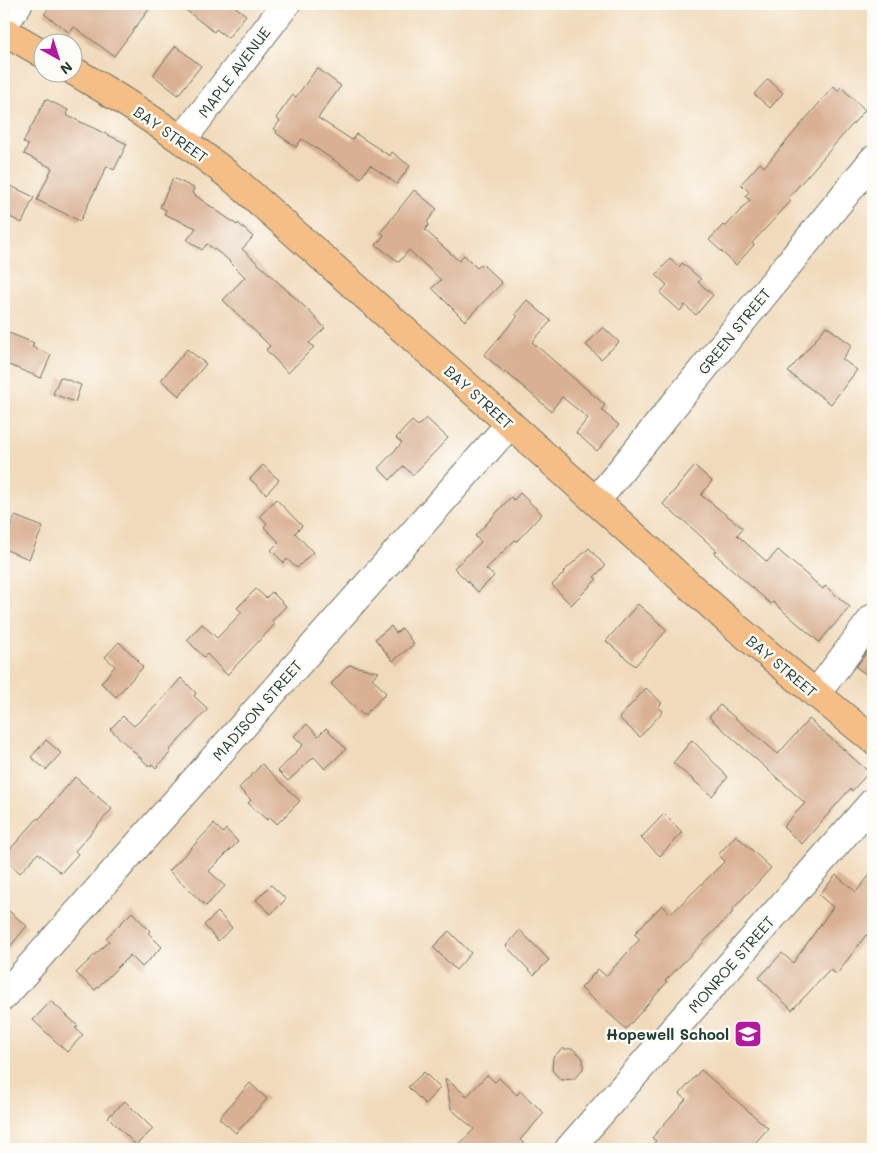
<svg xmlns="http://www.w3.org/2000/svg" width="877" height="1153" viewBox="0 0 877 1153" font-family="Mali,sans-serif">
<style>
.building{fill:#d9b093}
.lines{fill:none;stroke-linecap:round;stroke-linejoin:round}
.minor-casing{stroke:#687463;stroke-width:30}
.major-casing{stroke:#687463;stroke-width:30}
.minor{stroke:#fff;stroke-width:28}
.major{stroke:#f6be87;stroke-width:28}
.labels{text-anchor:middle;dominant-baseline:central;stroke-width:5;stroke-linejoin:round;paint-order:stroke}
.street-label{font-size:15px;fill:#1f3d34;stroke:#fdfcf7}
.poi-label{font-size:15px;font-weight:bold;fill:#1f3d34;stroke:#fdfcf7;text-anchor:end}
</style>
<rect width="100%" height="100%" fill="#fdfcf7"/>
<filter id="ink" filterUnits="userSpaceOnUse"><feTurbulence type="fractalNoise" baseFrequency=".02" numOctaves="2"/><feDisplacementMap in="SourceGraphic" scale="10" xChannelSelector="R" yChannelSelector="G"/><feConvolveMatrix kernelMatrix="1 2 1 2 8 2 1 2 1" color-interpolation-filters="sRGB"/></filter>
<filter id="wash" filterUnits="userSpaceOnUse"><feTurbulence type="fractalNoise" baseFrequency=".0096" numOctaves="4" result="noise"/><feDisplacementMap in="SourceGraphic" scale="20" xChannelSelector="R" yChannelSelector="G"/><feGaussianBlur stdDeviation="1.12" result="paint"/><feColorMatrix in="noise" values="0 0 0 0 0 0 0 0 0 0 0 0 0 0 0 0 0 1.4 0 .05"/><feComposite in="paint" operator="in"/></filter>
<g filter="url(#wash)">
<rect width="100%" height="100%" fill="#f1dabb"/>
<g id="blocks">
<!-- building -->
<g class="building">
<polygon points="52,4 153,4 114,56 74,27 70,33 44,14"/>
<polygon points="178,4 232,4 246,15 228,38 216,29 214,32"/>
<polygon points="176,46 201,66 178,95 153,75"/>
<polygon points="317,68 341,86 318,118 352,140 356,134 390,156 392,152 410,166 397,184 370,165 361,178 302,139 296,147 276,133 277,131 274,129 280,121 276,118 293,95 296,97"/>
<polygon points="768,79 783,93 770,108 754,94"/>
<polygon points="834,86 838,91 841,87 865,110 788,198 791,201 752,243 754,245 736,265 709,240 723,225 725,227 750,200 745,196 749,192 741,184 760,163 764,167"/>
<polygon points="46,99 68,110 66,115 127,144 114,170 107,166 80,221 37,200 52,168 24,154 28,145 23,142"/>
<polygon points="173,178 194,188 192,193 237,225 238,223 253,237 242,249 305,307 325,328 309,343 314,347 288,373 266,350 270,346 223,300 245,277 225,257 207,244 202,250 187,240 196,228 164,214 166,210 160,207"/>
<polygon points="11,186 34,197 22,223 4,214 4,202"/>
<polygon points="414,190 437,209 427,222 429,224 425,230 459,261 464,255 477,268 482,264 502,283 465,321 432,288 441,280 409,250 399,262 376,245 384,235 381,232"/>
<polygon points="670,259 679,267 682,263 701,279 698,282 713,295 696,315 685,305 680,311 660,293 667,285 656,275"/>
<polygon points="527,300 551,321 532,342 605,405 601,410 619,425 597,451 576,433 588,418 562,397 551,411 506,372 505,373 484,355 518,316 515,314"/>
<polygon points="826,326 852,345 842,359 857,370 831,404 788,372 816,339"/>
<polygon points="603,327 619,342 601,359 586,345"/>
<polygon points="4,331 34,343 32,347 51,355 41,378 4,363"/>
<polygon points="187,349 206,364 179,396 161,380"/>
<polygon points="60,377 81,385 75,402 53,394"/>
<polygon points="426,418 448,438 413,475 403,466 390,480 378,468 402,443 396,438 412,421 418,426"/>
<polygon points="263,465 279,480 266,494 250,479"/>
<polygon points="695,466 712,481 701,495 743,528 737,535 767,562 778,550 823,589 825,586 850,607 819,642 773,602 771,604 754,589 714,553 717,551 682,519 681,520 663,504"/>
<polygon points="520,493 542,514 517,541 515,540 486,569 494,576 478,592 454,568 481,542 475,536 511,497 514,500"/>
<polygon points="276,499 302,526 295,533 313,552 297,568 287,559 284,563 271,550 279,542 264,527 267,523 260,516"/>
<polygon points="15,516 43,527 29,559 4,549 4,543"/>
<polygon points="589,548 605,566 594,577 597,579 571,605 552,585 564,573 563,572"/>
<polygon points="256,589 266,598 272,592 286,606 272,621 275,624 227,675 207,654 204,657 187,640 202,624 217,638 242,612 237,608"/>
<polygon points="638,604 667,630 635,666 606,641"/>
<polygon points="391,626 396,633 402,628 414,644 393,661 375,639"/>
<polygon points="119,642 139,661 138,662 143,667 116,697 101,683 115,666 105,657"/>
<polygon points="873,644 873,679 856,667"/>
<polygon points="349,665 379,672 372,678 386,693 364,716 331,684"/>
<polygon points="181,678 196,693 194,696 208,709 169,751 171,752 156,768 152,764 150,767 110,729 123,716 134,726 160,702"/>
<polygon points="646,688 662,703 658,707 663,711 640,737 619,718"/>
<polygon points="720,705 778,754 809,719 869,772 852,791 850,789 802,844 783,827 805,803 709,717"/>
<polygon points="307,724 318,736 326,728 346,749 325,769 314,757 288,781 278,771 303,745 294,736"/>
<polygon points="46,740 61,753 46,770 31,757"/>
<polygon points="692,740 728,777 712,796 673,763"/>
<polygon points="262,764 300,801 277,824 270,817 267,820 248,803 251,800 239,788"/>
<polygon points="75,777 112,809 75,851 78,854 61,873 38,853 20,873 4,858 4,856 38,818 39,819"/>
<polygon points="664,814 682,832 660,856 641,838"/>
<polygon points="214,824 223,833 226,829 238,842 209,871 225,886 206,906 169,871"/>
<polygon points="736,835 771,868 731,911 733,912 665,981 667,982 626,1029 581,988 598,969 606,976 640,939 634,934 662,905 671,914 725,861 718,855"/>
<polygon points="873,871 873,941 866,935 837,974 830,970 792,1010 759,978 782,953 793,963 833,907 819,895 836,875 856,892"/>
<polygon points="271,885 286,899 271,914 256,900"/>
<polygon points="4,907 27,926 4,954"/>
<polygon points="132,912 150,931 148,933 162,947 142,967 130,955 95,990 76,973 109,941 106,938"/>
<polygon points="218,912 232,928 218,941 204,925"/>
<polygon points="520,930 549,960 534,975 506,946"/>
<polygon points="449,931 471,953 456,970 433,947"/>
<polygon points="51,1001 78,1026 75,1028 83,1035 67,1052 33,1020"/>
<polygon points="562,1049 573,1049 583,1058 583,1069 574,1079 561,1080 552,1070 553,1057"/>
<polygon points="701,1070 768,1128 750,1149 648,1149 656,1141 652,1138 686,1099 680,1094"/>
<polygon points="424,1072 440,1088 425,1104 408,1087"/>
<polygon points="487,1075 495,1082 499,1078 517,1095 520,1091 544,1113 520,1140 530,1149 455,1149 474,1129 451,1109 445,1078 467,1096"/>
<polygon points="250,1083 267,1099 236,1133 219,1118"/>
<polygon points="125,1101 153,1129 136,1145 108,1117"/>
</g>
</g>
</g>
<g filter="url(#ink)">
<use href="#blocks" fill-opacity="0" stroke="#687463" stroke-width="1"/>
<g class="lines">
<defs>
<g id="minor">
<polyline points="4,24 18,4"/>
<polyline points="182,140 286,4"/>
<polyline points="596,501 873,160"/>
<polyline points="816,694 873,618"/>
<polyline points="4,996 510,424"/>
<polyline points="569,1149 873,802"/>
</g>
<g id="major">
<polyline points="4,31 42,53"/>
<path d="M 72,70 C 130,104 186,140 237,182 L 510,424 L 732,624 L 797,678 L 873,740"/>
</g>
</defs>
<!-- minor casing -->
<use href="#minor" class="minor-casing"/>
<!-- major casing -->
<use href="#major" class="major-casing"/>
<!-- minor -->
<use href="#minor" class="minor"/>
<!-- major -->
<use href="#major" class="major"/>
</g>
</g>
<!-- icons -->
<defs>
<symbol id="school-square" viewBox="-11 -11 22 22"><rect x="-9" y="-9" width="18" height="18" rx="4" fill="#b5179e" stroke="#fdfcf7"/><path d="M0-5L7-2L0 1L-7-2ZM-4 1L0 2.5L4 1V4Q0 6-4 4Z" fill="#fff"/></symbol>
</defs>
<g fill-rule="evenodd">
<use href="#school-square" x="732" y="1018" width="32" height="32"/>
</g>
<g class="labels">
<!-- street labels -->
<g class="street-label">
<text transform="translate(234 72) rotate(-53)">MAPLE AVENUE</text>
<text transform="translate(171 134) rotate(35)">BAY STREET</text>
<text transform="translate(734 331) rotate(-51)">GREEN STREET</text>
<text transform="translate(479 397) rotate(42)">BAY STREET</text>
<text transform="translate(782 666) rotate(40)">BAY STREET</text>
<text transform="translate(257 710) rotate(-49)">MADISON STREET</text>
<text transform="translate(731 964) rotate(-49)">MONROE STREET</text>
</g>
<!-- poi labels -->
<g class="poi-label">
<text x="729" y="1034">Hopewell School</text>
</g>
</g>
<!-- margin -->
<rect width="877" height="1153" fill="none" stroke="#fdfcf7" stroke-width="20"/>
<!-- north arrow -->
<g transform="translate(58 58) rotate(141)"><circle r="24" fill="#fdfcf7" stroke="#a4b0a9"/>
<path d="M0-4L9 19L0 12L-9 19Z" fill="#b5179e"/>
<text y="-8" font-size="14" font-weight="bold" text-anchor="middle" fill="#1f3d34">N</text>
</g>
</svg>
